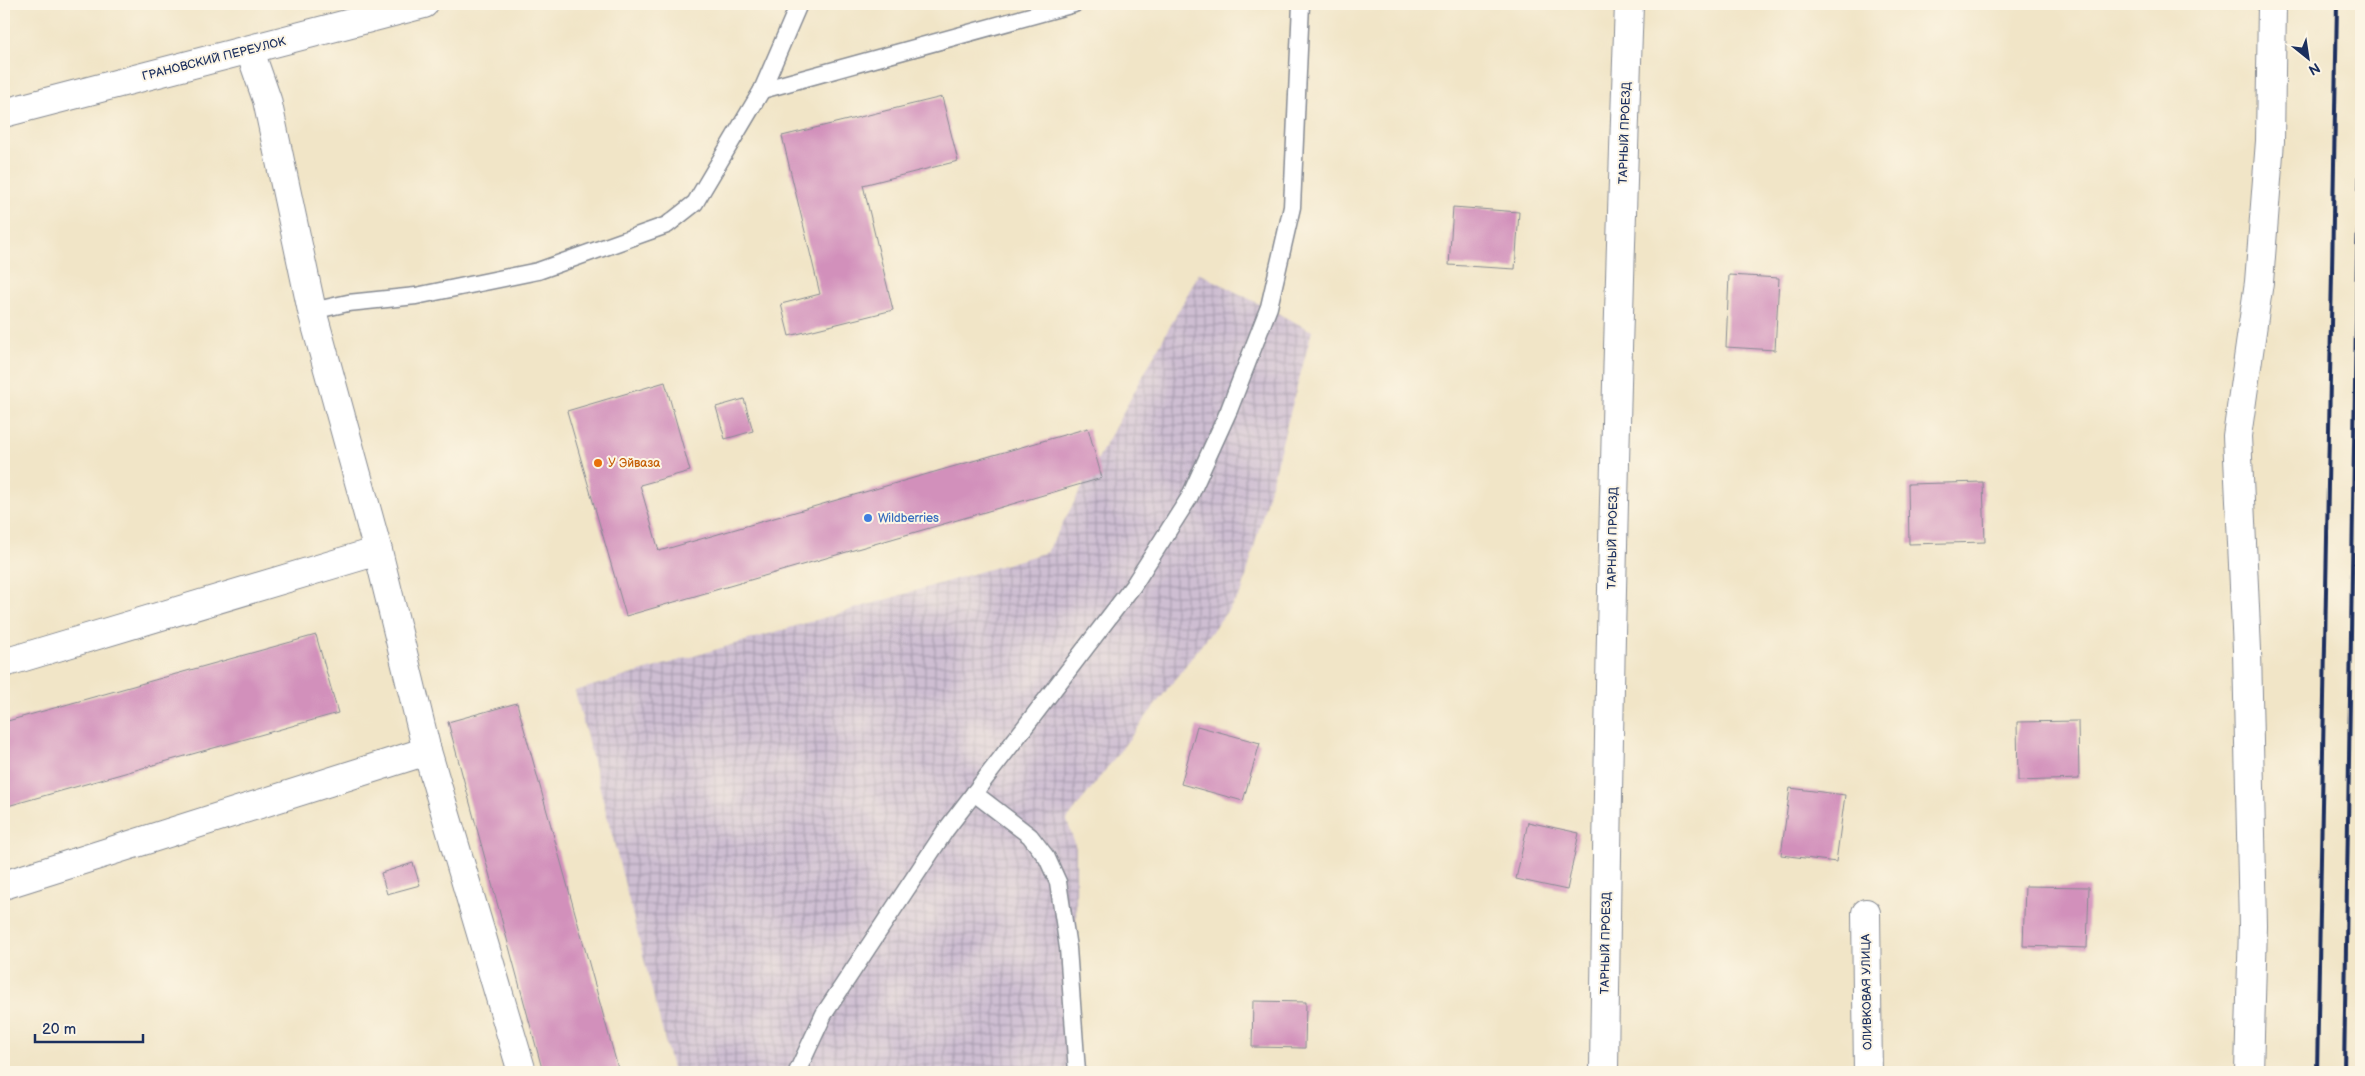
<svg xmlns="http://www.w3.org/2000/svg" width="2365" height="1076" viewBox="0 0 2365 1076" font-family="'Balsamiq Sans',sans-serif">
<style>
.industrial{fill:url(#industrial-grid)}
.building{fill:#d290bb}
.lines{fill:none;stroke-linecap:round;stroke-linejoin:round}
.lane-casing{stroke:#868a92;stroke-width:19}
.street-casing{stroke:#868a92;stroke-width:30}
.lane{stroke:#fff;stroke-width:16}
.street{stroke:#fff;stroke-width:28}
.rail{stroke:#1b2f5e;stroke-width:4}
.food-dot{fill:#e8710a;stroke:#fcf5e5;stroke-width:2}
.shop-dot{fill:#3f7fe0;stroke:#fcf5e5;stroke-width:2}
.labels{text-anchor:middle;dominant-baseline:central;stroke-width:4;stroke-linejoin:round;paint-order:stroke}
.street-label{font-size:12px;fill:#1b2f5e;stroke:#fcf5e5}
.food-label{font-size:12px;fill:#c56008;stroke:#fcf5e5;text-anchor:start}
.shop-label{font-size:12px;fill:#366cbe;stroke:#fcf5e5;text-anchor:start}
</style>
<defs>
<pattern id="industrial-grid" width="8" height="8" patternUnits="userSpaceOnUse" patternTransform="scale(1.25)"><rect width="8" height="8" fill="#cebed2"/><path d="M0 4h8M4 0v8" fill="none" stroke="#a69bae"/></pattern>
</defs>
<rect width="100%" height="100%" fill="#fcf5e5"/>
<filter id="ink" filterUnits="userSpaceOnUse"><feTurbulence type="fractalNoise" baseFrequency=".02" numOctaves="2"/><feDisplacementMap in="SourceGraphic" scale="10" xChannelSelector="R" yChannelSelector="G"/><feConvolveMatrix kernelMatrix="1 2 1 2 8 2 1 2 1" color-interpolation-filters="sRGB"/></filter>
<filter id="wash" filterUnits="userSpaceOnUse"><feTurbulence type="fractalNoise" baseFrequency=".0096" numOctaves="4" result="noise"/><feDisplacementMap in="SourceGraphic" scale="20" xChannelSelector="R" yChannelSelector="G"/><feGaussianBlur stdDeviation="1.12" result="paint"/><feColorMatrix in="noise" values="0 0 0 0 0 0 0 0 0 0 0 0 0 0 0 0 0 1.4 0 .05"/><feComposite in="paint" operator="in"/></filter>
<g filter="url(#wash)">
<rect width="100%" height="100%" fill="#f1e5c7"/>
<!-- industrial -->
<polygon class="industrial" points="1199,273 1312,331 1242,592 1067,820 1076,848 1077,1072 673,1072 575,691 1047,552"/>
<g id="blocks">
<!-- building -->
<g class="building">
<polygon points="942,97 958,161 863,185 893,310 789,336 781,304 820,294 782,136"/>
<polygon points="1453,207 1519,212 1515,269 1449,265"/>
<polygon points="1729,275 1779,278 1775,350 1726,347"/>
<polygon points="665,382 690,471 640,485 659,551 1088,428 1102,478 626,616 567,411"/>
<polygon points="744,399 753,431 725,439 716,407"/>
<polygon points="1983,482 1985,542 1909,544 1908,484"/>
<polygon points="316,635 338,713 4,807 4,722"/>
<polygon points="517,703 619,1072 543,1072 448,722"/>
<polygon points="2078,721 2079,779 2018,781 2017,722"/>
<polygon points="1197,726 1260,743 1243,801 1181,784"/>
<polygon points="1790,788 1845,795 1836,862 1781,855"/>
<polygon points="1528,822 1579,833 1567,890 1516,879"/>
<polygon points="413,863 420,885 387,894 381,873"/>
<polygon points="2025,886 2089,887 2087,948 2023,946"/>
<polygon points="1253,1001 1306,1002 1305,1048 1252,1047"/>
</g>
</g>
</g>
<g filter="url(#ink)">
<use href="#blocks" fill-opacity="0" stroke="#868a92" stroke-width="1"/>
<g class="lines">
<defs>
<g id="lane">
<polyline points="762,90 1074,4"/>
<polyline points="312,311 348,303 416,296 538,271 667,225 695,203 762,90 799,4"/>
<polyline points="974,793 1030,836 1047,858 1058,882 1068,948 1077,1072"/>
<polyline points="797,1072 824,1014 945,831 1133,586 1189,498 1229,410 1269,307 1292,207 1301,4"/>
</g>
<g id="street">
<polyline points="250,51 267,100 312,311 378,551"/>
<polyline points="4,113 424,4"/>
<polyline points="4,663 378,551 427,751 4,885"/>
<polyline points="427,751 522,1072"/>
<polyline points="1866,913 1868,1072"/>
<path d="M 1604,1072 C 1608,716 1616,360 1629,4"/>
<polyline points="2249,1072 2253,926 2247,650 2237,436 2259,282 2270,141 2272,4"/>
</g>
</defs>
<!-- lane casing -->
<use href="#lane" class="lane-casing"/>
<!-- street casing -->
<use href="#street" class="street-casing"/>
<!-- lane -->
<use href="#lane" class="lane"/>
<!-- street -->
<use href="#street" class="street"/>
<!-- rail -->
<g class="rail">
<polyline points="2317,1072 2337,4"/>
<polyline points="2344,1072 2357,258 2361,132"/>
</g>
</g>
</g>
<!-- markers -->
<circle class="food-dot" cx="598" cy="463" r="5"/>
<circle class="shop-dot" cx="868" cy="518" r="5"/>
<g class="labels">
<!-- street labels -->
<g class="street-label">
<text transform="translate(214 59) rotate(-14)">ГРАНОВСКИЙ ПЕРЕУЛОК</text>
<text transform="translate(1625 133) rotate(-88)">ТАРНЫЙ ПРОЕЗД</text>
<text transform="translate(1613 538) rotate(-89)">ТАРНЫЙ ПРОЕЗД</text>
<text transform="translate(1606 943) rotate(-89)">ТАРНЫЙ ПРОЕЗД</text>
<text transform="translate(1867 992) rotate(-91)">ОЛИВКОВАЯ УЛИЦА</text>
</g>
<!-- food labels -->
<g class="food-label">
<text x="608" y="463">У Эйваза</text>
</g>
<!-- shop labels -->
<g class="shop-label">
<text x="878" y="518">Wildberries</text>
</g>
</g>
<!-- margin -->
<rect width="2365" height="1076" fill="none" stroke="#fcf5e5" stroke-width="20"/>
<!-- north arrow -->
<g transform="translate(2308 58) rotate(150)" stroke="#fcf5e5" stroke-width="4" paint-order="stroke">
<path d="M0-4L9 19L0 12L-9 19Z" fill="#1b2f5e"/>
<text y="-8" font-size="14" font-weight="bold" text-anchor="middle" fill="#1b2f5e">N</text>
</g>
<!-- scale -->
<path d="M35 1034v8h108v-8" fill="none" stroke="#1b2f5e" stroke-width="2.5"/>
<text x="42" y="1034" font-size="15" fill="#1b2f5e" stroke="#fcf5e5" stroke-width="4" paint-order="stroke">20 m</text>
</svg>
